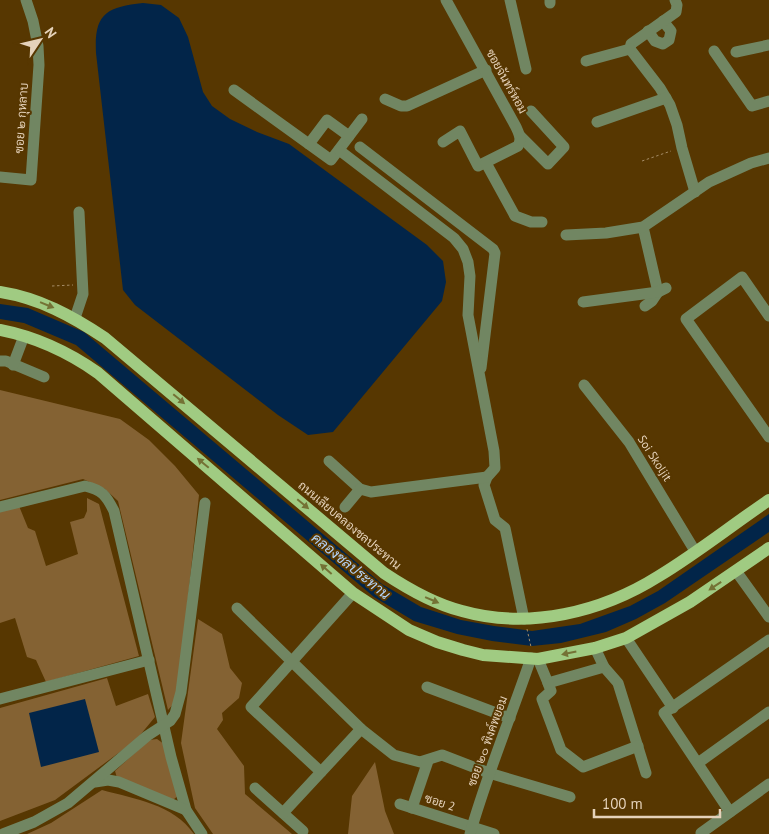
<svg xmlns="http://www.w3.org/2000/svg" width="769" height="834" font-family="'PT Sans',Sarabun,sans-serif">
<rect width="100%" height="100%" fill="#573701"/>
<g fill="#846233">
<path d="M0 390 120 419 149 440 175 466 199 495 177 700 168 710 118 501 105 489 83 479 0 500Z"/>
<path d="M87 498 99 504 139 656 46 682 36 660 27 657 15 618 0 623V511L19 506 28 528 35 531 46 566 78 554 70 522 84 518 87 511Z"/>
<path d="M198 619 222 634 230 668 242 683 239 698 222 713 223 720 217 729 244 766 245 794 292 834H213L195 808 181 743Z"/>
<path d="M107 678 116 706 148 694 155 717 136 740 55 800 0 821V708Z"/>
<path d="M157 739 164 744 179 795 173 800 117 778 115 771 149 740Z"/>
<path d="M375 762 385 811 394 834H348L352 796Z"/>
<path d="M102 790C135 799 173 804 194 834H27L51 823Z"/>
</g>
<g fill="#022549">
<path d="M143 3 161 5 179 18 188 37 203 92 212 106 230 119 257 132 289 144 427 245 443 261 446 282 442 301 333 432 308 435 278 415 135 305 123 290 96 53C94 14 106 7 143 3Z"/>
<path d="M0 304 28 308 84 332 382 584 421 607 461 620 494 626 532 631 580 624 630 606 658 591 769 514V532L665 603 636 619 606 632 561 643 532 646 492 641 457 634 414 621 374 597 76 345 24 323 0 319Z"/>
<path d="M85 699 99 752 41 767 29 713Z"/>
</g>
<g fill="none" stroke-linecap="round" stroke-linejoin="round">
<g stroke="#a58c66" stroke-width="1" stroke-dasharray="2.5 2.5" stroke-linecap="butt">
<path d="M642 161 671 151"/>
<path d="M52 286 73 285"/>
<path d="M527 629 531 647"/>
</g>
<g stroke="#718662" stroke-width="11">
<path d="M510 0 526 69"/>
<path d="M550 0V3"/>
<path d="M648 31 655 41 663 44 669 40 671 31 663 21"/>
<path d="M630 49 660 88 670 105 677 125 682 148 695 192"/>
<path d="M630 49 631 44 676 12 677 5 675 0"/>
<path d="M714 51 752 106 769 101"/>
<path d="M736 52 769 45"/>
<path d="M586 61 630 49"/>
<path d="M234 90 331 160 362 119"/>
<path d="M385 99 401 106H407L486 70"/>
<path d="M597 122 666 98"/>
<path d="M520 136 548 164 564 147 531 111"/>
<path d="M443 142 460 131 478 166 518 146C522 139 519 134 516 127L446 0"/>
<path d="M309 144 327 120 349 136"/>
<path d="M360 147 493 249 495 253 481 368"/>
<path d="M339 150 454 238 463 249 468 262 470 276 468 315 494 451 495 468 487 477 484 485 495 520 505 528 524 619"/>
<path d="M486 163 515 216 531 222H542"/>
<path d="M0 177 31 180 39 65 38 46 33 21 26 0"/>
<path d="M643 227 658 292 652 301 645 306"/>
<path d="M566 235 606 233 643 227 709 182 751 163 769 158"/>
<path d="M583 302 658 292 666 288"/>
<path d="M769 316 742 277 686 319 769 437"/>
<path d="M75 318 83 294 79 212"/>
<path d="M0 361H6L44 377"/>
<path d="M13 365 24 336"/>
<path d="M584 385 629 442 695 551"/>
<path d="M329 461 360 489 371 492 487 477"/>
<path d="M0 507 85 486C102 490 106 495 114 511L171 757 186 810 202 834"/>
<path d="M345 507 360 489"/>
<path d="M736 571 769 617"/>
<path d="M237 608 361 729 394 755 420 762 442 755 489 773 570 797"/>
<path d="M626 638 673 708"/>
<path d="M595 648 604 667 618 683 646 773"/>
<path d="M538 659 548 683 604 667"/>
<path d="M548 683 551 691 542 699 561 750 583 767 638 746"/>
<path d="M427 687 510 718"/>
<path d="M0 699 149 660"/>
<path d="M698 763 769 712"/>
<path d="M321 772 251 707 353 593"/>
<path d="M95 782 108 780 119 782 186 810"/>
<path d="M255 788 303 831"/>
<path d="M400 804 494 834"/>
<path d="M412 808 428 761"/>
<path d="M730 812 664 713 769 640"/>
<path d="M283 813 361 729"/>
<path d="M701 833 769 784"/>
<path d="M3 834 34 822 68 803 147 736 170 721 175 714 181 692 205 503"/>
<path d="M470 834C487 774 511 717 531 658"/>
</g>
<g stroke="#a0cb82" stroke-width="12">
<path d="M0 292C39 298 72 316 105 338L384 573C408 589 434 604 462 611 529 630 602 612 659 576 697 553 732 525 769 500"/>
<path d="M0 330C36 337 68 352 98 373L353 593 409 630 437 642 463 650 483 655 538 659 595 648 626 638 690 602 769 548"/>
</g>
</g>
<defs><path id="oneway-solid" d="M-6-.8H1V-3.2L6.5 0L1 3.2V.8H-6Z" transform="scale(1.25)"/></defs>
<g fill="#747235">
<use href="#oneway-solid" transform="translate(47 305) rotate(22)"/>
<use href="#oneway-solid" transform="translate(179 399) rotate(40)"/>
<use href="#oneway-solid" transform="translate(203 463) rotate(-140)"/>
<use href="#oneway-solid" transform="translate(303 504) rotate(40)"/>
<use href="#oneway-solid" transform="translate(326 569) rotate(-139)"/>
<use href="#oneway-solid" transform="translate(715 586) rotate(146)"/>
<use href="#oneway-solid" transform="translate(432 600) rotate(23)"/>
<use href="#oneway-solid" transform="translate(569 653) rotate(168)"/>
</g>
<g text-anchor="middle" dominant-baseline="central" stroke-width="4" stroke-linejoin="round" paint-order="stroke">
<g font-size="12" fill="#e5d2ba" stroke="#573701">
<text transform="translate(507 81) rotate(61)">ซอยจันทร์หอม</text>
<text transform="translate(21 118) rotate(-86)">ซอย ๒ กุหลาบ</text>
<text transform="translate(655 458) rotate(57)">Soi Skoljit</text>
<text transform="translate(350 525) rotate(40)">ถนนเลียบคลองชลประทาน</text>
<text transform="translate(487 741) rotate(-70)">ซอย ๒๐ พิงค์พยอม</text>
<text transform="translate(440 802) rotate(18)">ซอย 2</text>
</g>
<g font-size="14" font-style="italic" fill="#b4d4fa" stroke="#573701">
<text transform="translate(351 566) rotate(39)">คลองชลประทาน</text>
</g>
</g>
<g transform="translate(40 40) rotate(55)" stroke="#573701" stroke-width="4" paint-order="stroke">
<path d="M0-4L9 19L0 12L-9 19Z" fill="#e5d2ba"/>
<text y="-8" font-size="14" font-weight="bold" text-anchor="middle" fill="#e5d2ba">N</text>
</g>
<path d="M594 809v8h126v-8" fill="none" stroke="#e5d2ba" stroke-width="2.5"/>
<text x="602" y="809" font-size="15" fill="#e5d2ba" stroke="#573701" stroke-width="4" paint-order="stroke">100 m</text>
</svg>
